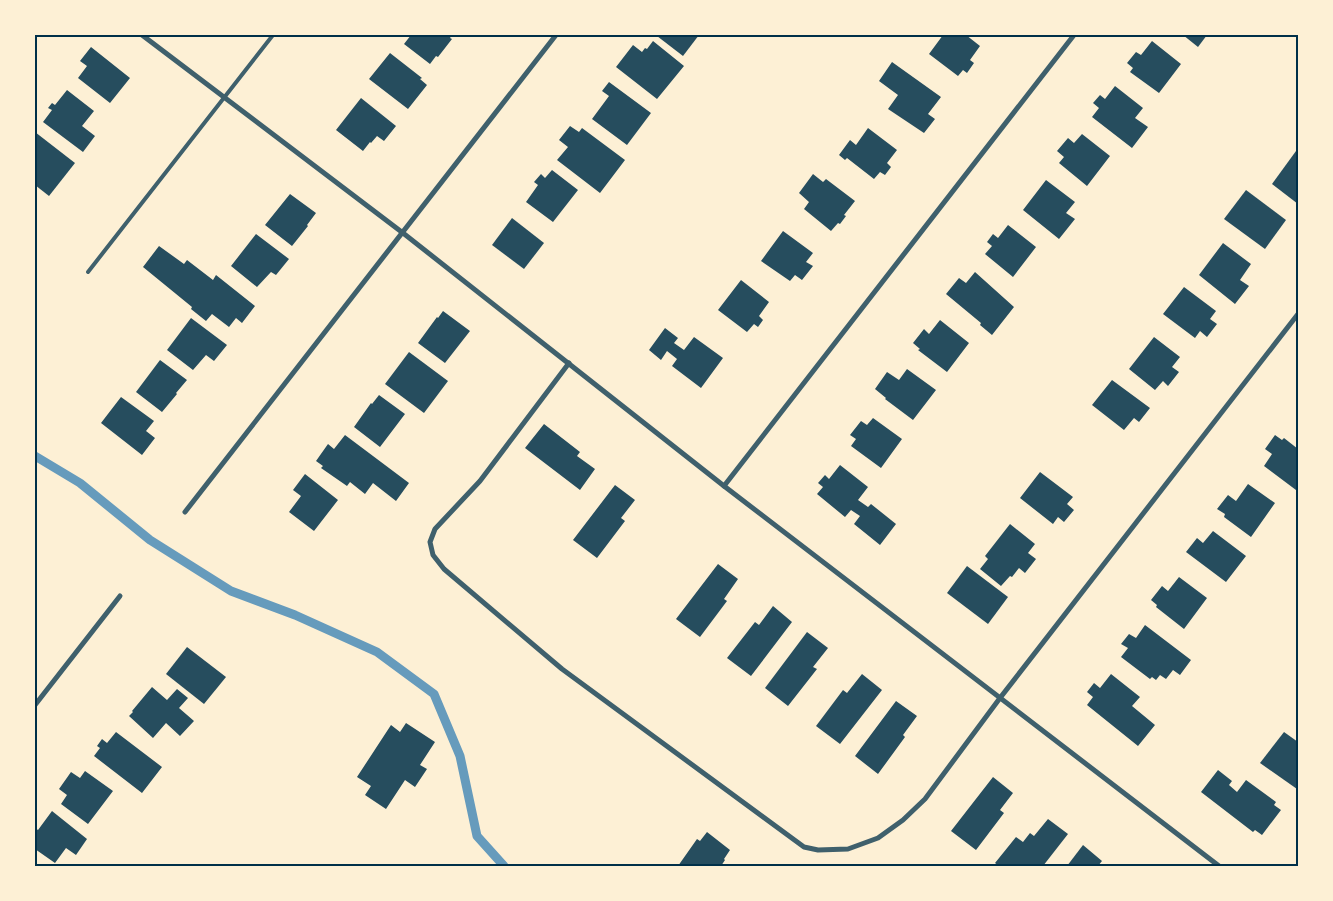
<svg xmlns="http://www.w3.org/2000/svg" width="1333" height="901" font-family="Roboto,sans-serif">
<rect width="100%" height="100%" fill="#fdf0d5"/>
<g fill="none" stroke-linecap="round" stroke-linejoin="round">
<path stroke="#669bbc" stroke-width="9" d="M35 456 80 483 150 540 231 591 295 615 377 652 434 694 460 756 477 836 504 866"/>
</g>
<g fill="#264d5e">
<path d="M411 35H452L450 38 452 39 438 57 436 56 430 64 404 44Z"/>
<path d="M657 35H699L683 56 657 36Z"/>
<path d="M943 35H966L980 46 970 60 974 63 967 73 963 70 958 76 929 54Z"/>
<path d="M1183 35H1207L1198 47Z"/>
<path d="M653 41 684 66 657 99 616 67 633 45 642 52 645 48 647 49Z"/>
<path d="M1152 41 1181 64 1159 93 1130 72 1133 68 1127 63 1136 52 1141 55Z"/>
<path d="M91 47 130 78 110 103 78 78 87 66 80 61Z"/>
<path d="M390 53 422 78 420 79 427 85 408 109 369 79Z"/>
<path d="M892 62 941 97 928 114 935 119 924 133 888 109 898 95 879 81Z"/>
<path d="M609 82 651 113 627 145 592 119 609 96 602 91Z"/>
<path d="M1115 86 1143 108 1135 118 1148 127 1132 148 1092 117 1099 108 1093 103 1100 95 1105 99Z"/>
<path d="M67 90 94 111 82 126 95 136 83 152 43 122 52 110 48 108 52 103 55 105Z"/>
<path d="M361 98 396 126 384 141 377 136 371 143 370 142 363 151 336 130Z"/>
<path d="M570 126 579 132 582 128 625 160 600 193 557 160 568 147 559 140Z"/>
<path d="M868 128 897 150 887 163 891 167 885 175 880 172 874 179 847 158 845 160 839 155 850 140 856 145Z"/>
<path d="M35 132 75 163 49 196 35 185Z"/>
<path d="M1082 134 1110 156 1087 186 1059 163 1064 157 1057 151 1068 138 1074 143Z"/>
<path d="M1296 151 1298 153V204L1272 184Z"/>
<path d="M552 170 578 190 553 222 526 202 538 185 534 182 541 174 545 178Z"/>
<path d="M813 174 823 182 826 179 855 201 844 215 846 216 840 224 838 223 831 231 804 209 809 202 799 193Z"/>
<path d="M1046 180 1075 202 1066 213 1075 219 1059 239 1023 210Z"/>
<path d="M1246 190 1286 220 1265 249 1224 219Z"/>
<path d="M290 194 316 213 307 225 308 226 292 246 265 225Z"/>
<path d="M512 218 544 243 524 269 492 245Z"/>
<path d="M1008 225 1036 247 1013 277 985 254 992 246 987 242 993 234 998 238Z"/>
<path d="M783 231 813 253 806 262 813 266 802 280 795 275 790 281 761 261Z"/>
<path d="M256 234 289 259 276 275 271 272 257 287 231 266Z"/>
<path d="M1223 243 1251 264 1240 280 1249 286 1235 304 1199 275Z"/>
<path d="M159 246 184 264 187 260 213 280 216 275 255 306 242 323 236 318 229 327 212 314 206 321 191 309 192 307 143 267Z"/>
<path d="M975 272 1014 307 992 335 980 325 981 323 946 294 959 278 966 283Z"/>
<path d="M741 280 769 302 759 316 763 320 758 327 754 324 747 332 718 310Z"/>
<path d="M1184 287 1216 311 1210 319 1217 324 1207 337 1200 331 1195 338 1163 314Z"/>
<path d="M443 311 470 331 445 363 418 343 437 317 438 318Z"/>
<path d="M191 318 227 345 214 361 206 355 193 370 167 350Z"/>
<path d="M940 320 969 343 947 372 918 350 920 349 913 343 924 329 929 334Z"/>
<path d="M665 328 678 338 674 343 684 350 694 337 723 358 701 388 672 366 677 359 667 351 661 360 649 350Z"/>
<path d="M1154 337 1180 357 1172 367 1179 372 1168 386 1163 381 1155 390 1129 369Z"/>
<path d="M409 352 448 381 424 413 385 384Z"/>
<path d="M160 360 187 380 176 393 177 394 162 412 136 392Z"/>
<path d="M907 369 936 390 913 420 885 399 886 398 875 389 887 372 899 380Z"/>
<path d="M1112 380 1150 408 1139 422 1134 418 1124 430 1092 405Z"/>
<path d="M379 395 405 414 380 447 354 427 371 403 372 404Z"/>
<path d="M121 397 154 421 146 431 155 438 142 455 101 423Z"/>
<path d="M873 418 902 439 881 468 851 446 856 439 850 435 861 421 867 425Z"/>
<path d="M544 424 580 452 577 456 595 469 580 490 525 448Z"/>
<path d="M345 435 409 483 396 501 373 483 365 494 350 482 347 486 321 468 323 466 316 461 328 444 334 449Z"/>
<path d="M1275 435 1282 440 1284 438 1298 449V487L1296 490 1264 466 1272 454 1265 449Z"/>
<path d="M840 465 868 487 858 500 868 507 871 504 896 524 880 545 854 524 860 516 851 510 845 517 817 494 823 487 818 483 825 475 829 479Z"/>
<path d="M1040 472 1073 497 1067 504 1074 510 1064 522 1058 517 1053 524 1020 498Z"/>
<path d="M305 474 338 500 314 531 289 512 301 496 293 490Z"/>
<path d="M1248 484 1275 503 1251 537 1224 517 1225 514 1217 509 1228 495 1236 501Z"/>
<path d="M615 485 635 500 621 518 625 521 597 558 573 540Z"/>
<path d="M1010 524 1035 544 1028 553 1036 559 1025 573 1019 568 1012 577 1010 576 1001 586 980 569 988 559 985 556Z"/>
<path d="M1213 531 1246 556 1226 582 1186 552 1197 538 1203 543Z"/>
<path d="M718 564 738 579 724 599 727 601 700 637 676 619Z"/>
<path d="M967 566 1008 597 988 624 947 593Z"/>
<path d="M1179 577 1207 598 1184 629 1156 607 1157 605 1151 600 1162 586 1168 591Z"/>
<path d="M773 606 792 622 751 676 727 658 755 622 759 625Z"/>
<path d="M1145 625 1191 660 1180 675 1173 670 1166 679 1160 675 1156 680 1152 677 1150 679 1121 657 1128 648 1121 644 1129 634 1136 638Z"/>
<path d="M807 632 828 648 813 667 817 669 788 706 765 688Z"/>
<path d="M187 647 226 677 204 704 166 674Z"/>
<path d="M862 674 882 690 840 744 816 726 843 690 847 693Z"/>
<path d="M1111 674 1140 697 1132 706 1155 725 1138 746 1087 705 1093 697 1087 692 1094 683 1100 688Z"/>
<path d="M152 687 167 700 177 689 188 698 179 708 194 721 180 736 166 723 153 738 129 716 133 712 132 711Z"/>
<path d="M896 701 917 716 903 735 905 737 878 774 855 756Z"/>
<path d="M406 723 435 742 420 765 427 769 415 787 405 780 386 809 365 795 371 786 357 777 391 725 400 732Z"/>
<path d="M116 732 162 767 142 793 94 756 100 748 97 746 102 739 107 743Z"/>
<path d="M1284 732 1298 742 1297 789 1260 763Z"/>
<path d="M1218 770 1232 781 1229 785 1237 792 1246 780 1276 802 1274 805 1281 810 1262 835 1255 830 1253 832 1201 792Z"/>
<path d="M85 771 113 791 88 824 61 804 67 795 59 789 71 772 80 778Z"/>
<path d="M993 777 1013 793 1000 810 1004 813 976 850 951 831Z"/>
<path d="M52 811 87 839 76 855 66 848 55 863 35 849V828L38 830Z"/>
<path d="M1048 819 1068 834 1043 866H999L995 863 1016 837 1023 842 1030 833 1034 836Z"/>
<path d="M707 832 730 850 724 859 725 860 721 866H678L697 839 700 841Z"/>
<path d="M1083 845 1102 861 1098 866H1067Z"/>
</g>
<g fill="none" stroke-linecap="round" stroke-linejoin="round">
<path stroke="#3f606c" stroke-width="4" d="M88 272 273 35"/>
<g stroke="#3f606c" stroke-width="5">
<path d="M142 35 403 233 724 486 1219 866"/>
<path d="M569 363 480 481 435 529 430 542 433 555 444 569 562 669 804 847 818 850 848 849 878 838 903 820 925 799 1000 698 1298 314"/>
<path d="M724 486 1074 35"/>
<path d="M185 512 556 35"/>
<path d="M35 705 120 596"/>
</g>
</g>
<rect width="1333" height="901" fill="none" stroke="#fdf0d5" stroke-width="72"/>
<rect x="36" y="36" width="1261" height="829" fill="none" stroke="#003049" stroke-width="2"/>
</svg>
